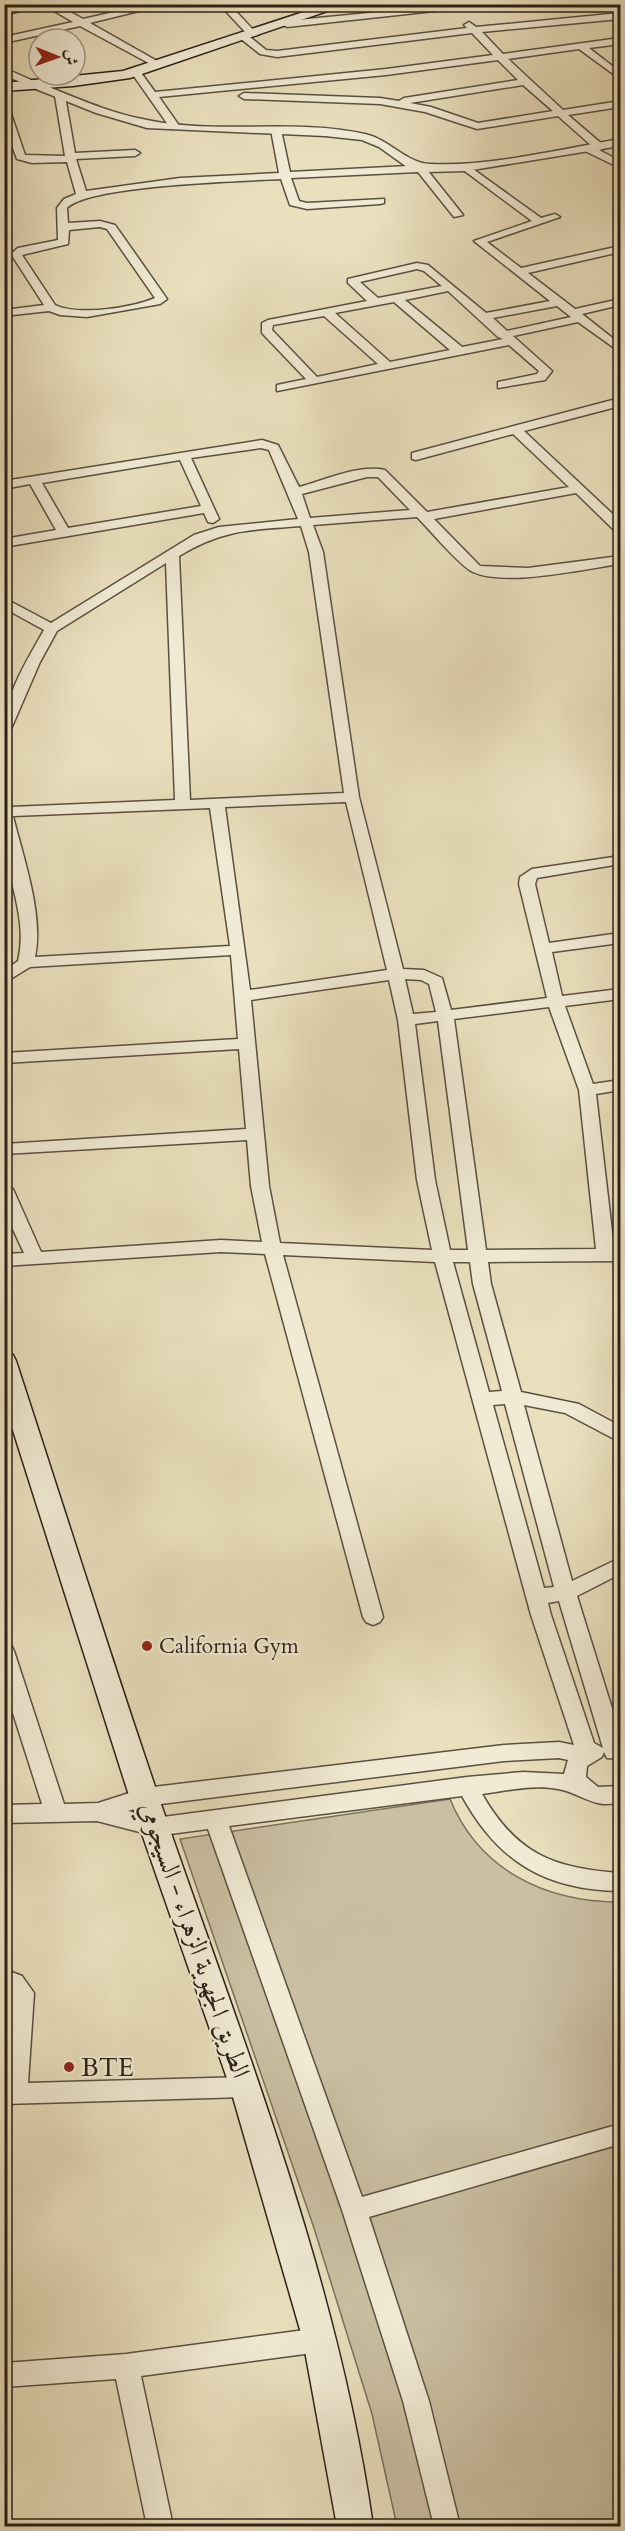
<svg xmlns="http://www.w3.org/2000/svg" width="625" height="2531" font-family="Cardo,Amiri,serif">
<rect width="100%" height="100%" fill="#eae0be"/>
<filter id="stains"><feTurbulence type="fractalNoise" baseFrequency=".00333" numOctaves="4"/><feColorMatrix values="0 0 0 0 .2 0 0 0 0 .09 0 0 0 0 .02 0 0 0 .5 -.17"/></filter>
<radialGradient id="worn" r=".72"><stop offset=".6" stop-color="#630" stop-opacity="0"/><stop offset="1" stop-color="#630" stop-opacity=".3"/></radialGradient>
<path fill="#cabfa2" stroke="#7a705c" stroke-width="1.5" d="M450 1799C479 1870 545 1902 620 1902V2526H397L372 2414 313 2225 180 1839Z"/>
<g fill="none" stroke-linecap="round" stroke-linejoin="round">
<g stroke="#5b5041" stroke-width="3">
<g id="minor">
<path d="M25 4H56L83 19 149 4H167L90 23 164 65 156 67 80 26 4 43V37L73 22 44 5 4 15V9Z"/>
<path d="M219 4H229L258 35 250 37 266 50 277 51 467 28 464 25 469 22 476 27 620 13V19L482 32 503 54 620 38V44L589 48 620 72V79L579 49 508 59 563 110 620 101V107L568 115 603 145V149L599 150 620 161V168L583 150V146L593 147 558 116 477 129 425 112 380 104 244 99 239 96 244 93 380 98 399 101 404 98 518 80 498 60 386 75 159 97 180 127 171 129 131 72 133 70H139L155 92 386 69 493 55 472 33 277 57 260 54 241 39V35L249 36ZM523 85 553 111 478 123 431 107 410 103Z"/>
<path d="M461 4H499L287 27 282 24 287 21Z"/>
<path d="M4 68 38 83 40 85 32 87 4 75Z"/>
<path d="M60 93 65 96 75 153 135 150 140 153 135 156 76 159 86 191 180 178 279 173 271 130 276 127 281 130 290 172 428 165 433 168 428 171 463 215 454 217 418 172 291 178 299 201 307 203 384 199V203L380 204 307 209 290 205 281 179C244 181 88 185 67 208L68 223 100 221 115 225 167 299 160 304 87 317 60 315 49 311 4 316V310L44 305 11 254 18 248 58 240 57 208 64 199 76 194 67 162 32 163 17 159 4 124V105L9 108 25 155 65 156 55 96ZM100 227 107 229 155 298C132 308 78 316 55 305L22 255 68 244 69 230Z"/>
<path d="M466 164 541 218 555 214 560 217 487 242 521 268 620 246V252L528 273 575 309 620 299V305L582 314 620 344V352L578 322 513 336 552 371 545 380 498 388V382L537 374 539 371 509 345 277 391V385L306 379 262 333V323L268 320 367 301 348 283V279L417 263 428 265 486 313 550 301 474 241 532 221 462 169V165ZM417 269 424 271 442 286 378 298 360 282ZM448 291 498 337 503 339 462 347 405 300ZM394 302 450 350 390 362 335 313ZM557 306 571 317 507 331 493 318ZM324 316 378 364 317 377 272 330 273 325Z"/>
<path d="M620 398V406L524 431 620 521V532L615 531 576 493 434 519 480 566 528 568 620 556V564C585 569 505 587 473 572 460 566 429 529 417 517L313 525 323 552 359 797 403 969 424 970 442 978 451 1010 547 998 519 884 520 877 532 869 620 856V864L537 878 535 884 549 943 620 933V943L552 952 562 996 620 989V999L565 1006 593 1084 620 1080V1090L596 1094 614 1249H620V1261L488 1262 491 1284 521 1392 579 1404 620 1426V1442L565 1413 524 1405 572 1581 620 1558V1574L577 1596 620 1734V1759L607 1758 604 1752 602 1757 587 1766 586 1777 598 1787 620 1786V1802C595 1810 581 1793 558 1789 534 1784 506 1791 482 1794 517 1855 554 1868 620 1873V1891C546 1890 498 1862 462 1796L229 1826 362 2197 620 2124V2144L369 2217 429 2401 460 2526H434L403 2401 342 2210 208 1829 155 1836 97 1821 4 1823V1805L42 1804 4 1685V1643L11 1645 14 1651 64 1804 98 1803 145 1788 504 1745 559 1742 574 1745 531 1615 435 1262 283 1255 383 1617 380 1622 373 1625 366 1622 363 1617 265 1254 221 1252 4 1266V1254L24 1253 4 1210V1184L13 1189 41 1252 221 1240 262 1242 251 1186 247 1140 4 1154V1144L246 1129 239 1049 4 1063V1053L238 1039 231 955 30 967 4 983V971L18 961C28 919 8 882 4 841 3 829 4 816 4 804L11 807 175 800 166 563 57 631 40 662 11 729 4 733C4 696 26 662 44 630L4 608V598L51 623 194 535 219 527 298 519 269 450 261 448 191 458 219 519 213 523 208 522 204 513 4 547V539L56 530 30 484 4 489V481L262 440 278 445 299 487C325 480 359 464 385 470L427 512 569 487 513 434 416 460 412 459V453ZM180 460 201 506 68 528 42 483ZM367 477H378L410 510 310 518 302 494ZM301 526 309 552 344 793 190 800 179 556C223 529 251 530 301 526ZM346 802 387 970 250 990 225 807ZM210 808 230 946 35 957C44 915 23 857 13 816ZM405 979 421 980 429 984 436 1012 413 1014ZM389 980 398 1020 417 1180 432 1250 280 1243 269 1186 251 1000ZM549 1007 579 1090 596 1249 486 1250 454 1019ZM438 1021 468 1250H450L435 1180 415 1024ZM453 1262H470L473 1284 502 1391 489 1392ZM505 1404 554 1587 544 1588 493 1405ZM559 1601 603 1748 594 1743 551 1615 548 1603ZM559 1758 568 1760 564 1774 523 1772 467 1777 155 1818 128 1811 145 1806 504 1761Z"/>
<path d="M4 1969 22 1976 34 1993 28 2083 246 2077 254 2080 258 2087 254 2094 246 2097 4 2104 7 2033 11 2006V1996L4 1989Z"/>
<path d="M320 2328 329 2332 333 2340 329 2348 320 2352 141 2376 173 2526H147L116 2379 4 2387V2363L126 2354Z"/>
</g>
</g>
<g stroke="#5b5041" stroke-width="3">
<path id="tertiary" d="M31 83H39C74 97 109 113 147 120 218 135 294 118 365 134 389 139 406 163 430 164 489 167 561 149 620 139V146L466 171 428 172 407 167 379 147 362 140 325 136 147 128 96 113 31 87Z"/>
</g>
<g stroke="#2b2017" stroke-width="3">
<g id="secondary">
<path d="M328 4H348L130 78 73 86 4 91V83L123 71Z"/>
<path d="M4 1353 13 1355 16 1361C65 1511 112 1661 163 1810 244 2045 338 2279 373 2526H337L303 2340 230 2087 133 1808 4 1402Z"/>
</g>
</g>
<use href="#minor" fill="#f1ebd5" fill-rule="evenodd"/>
<use href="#tertiary" fill="#f1ebd5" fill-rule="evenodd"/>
<use href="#secondary" fill="#f1ebd5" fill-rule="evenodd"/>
</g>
<g fill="#8f2418" stroke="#f1ebd5" stroke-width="2">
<circle cx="147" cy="1646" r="6"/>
<circle cx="69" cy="2067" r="6"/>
</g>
<g text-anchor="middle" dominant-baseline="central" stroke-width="4.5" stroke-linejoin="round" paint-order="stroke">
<g font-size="21" fill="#2b2017" stroke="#f1ebd5" text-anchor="start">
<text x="159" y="1646">California Gym</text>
</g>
<g font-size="26" fill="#2b2017" stroke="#f1ebd5">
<text transform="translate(195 1940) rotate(71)">الطريق الجهوية الزهراء - السيجومي</text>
</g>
<g font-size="26" fill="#2b2017" stroke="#f1ebd5" text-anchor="start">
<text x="81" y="2067">BTE</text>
</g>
</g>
<rect width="625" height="2531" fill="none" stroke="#eae0be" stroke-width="24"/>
<rect x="6" y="6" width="613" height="2519" fill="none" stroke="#2b2017" stroke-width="3"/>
<rect x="12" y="12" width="601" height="2507" fill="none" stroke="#2b2017" stroke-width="1.5"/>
<g transform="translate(57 57) rotate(91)"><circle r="28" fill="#f1ebd5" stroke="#a29a89" stroke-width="1.5"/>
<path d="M0-4.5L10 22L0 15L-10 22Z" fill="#8f2418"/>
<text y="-9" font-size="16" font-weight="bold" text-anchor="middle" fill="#2b2017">ش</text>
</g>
<rect width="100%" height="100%" filter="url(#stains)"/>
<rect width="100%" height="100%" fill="url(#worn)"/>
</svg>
